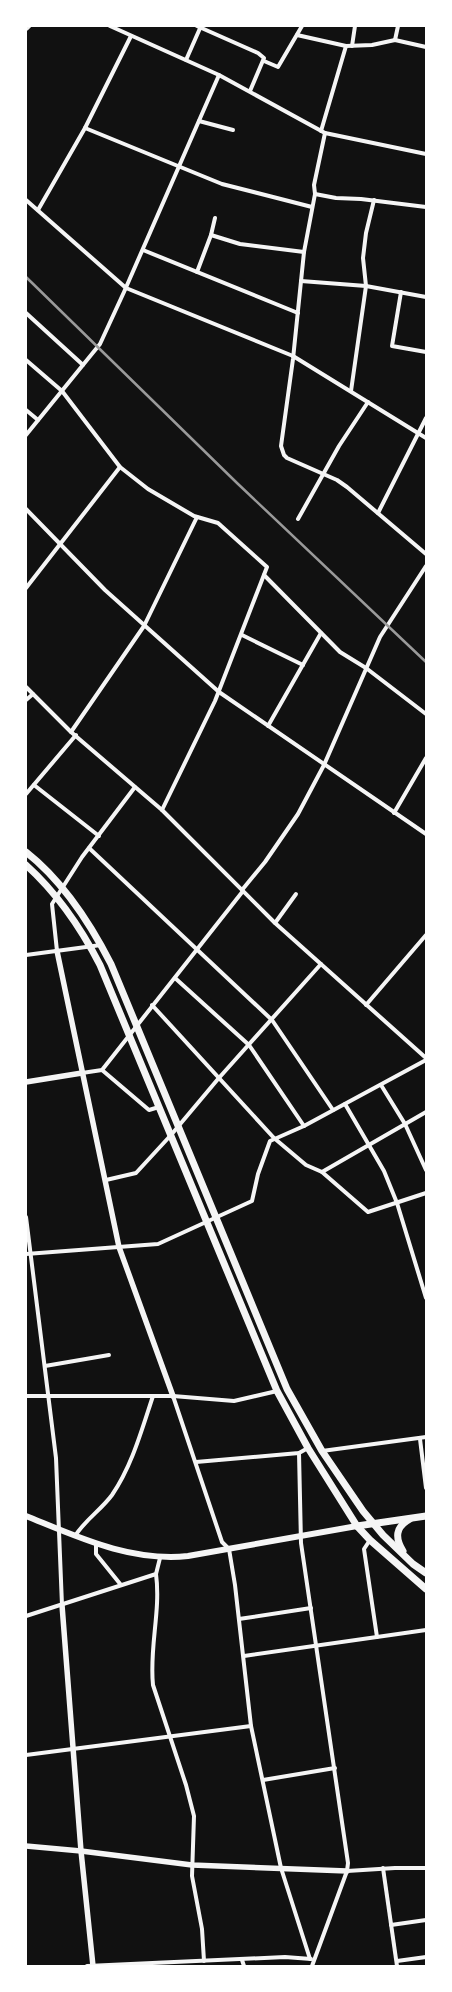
<svg xmlns="http://www.w3.org/2000/svg" width="452" height="1992" font-family="Roboto,sans-serif">
<rect width="100%" height="100%" fill="#111"/>
<g fill="none" stroke-linecap="round" stroke-linejoin="round">
<g stroke="#f5f5f5" stroke-width="4">
<path d="M110 26 219 75 325 133 426 154"/>
<path d="M197 26 258 53 264 58 250 91"/>
<path d="M297 35 346 46 372 45 395 40 426 47"/>
<path d="M395 40 398 26"/>
<path d="M352 46 355 26"/>
<path d="M186 60 201 26"/>
<path d="M264 61 278 67 302 26"/>
<path d="M199 121 233 130"/>
<path d="M85 128 222 184 312 207"/>
<path d="M321 131 346 46"/>
<path d="M325 133 314 185 315 194 304 252 293 359 281 446 284 455 287 458 337 480 347 487 426 554"/>
<path d="M315 194 336 198 361 199 426 207"/>
<path d="M26 200 126 288 293 356 426 438"/>
<path d="M38 210 85 128 131 36"/>
<path d="M211 235 240 244 304 252"/>
<path d="M143 250 298 313"/>
<path d="M197 272 211 235 215 218"/>
<path d="M301 281 366 286 426 297"/>
<path d="M401 292 392 346 426 352"/>
<path d="M26 313 83 365"/>
<path d="M26 360 62 391 120 467 148 489 194 516 218 523 267 567 215 701 162 810"/>
<path d="M351 391 366 286 363 258 366 233 374 200"/>
<path d="M26 410 38 420"/>
<path d="M26 435 100 344 124 292 219 75"/>
<path d="M26 509 105 590 219 692 426 834"/>
<path d="M378 513 426 418"/>
<path d="M298 519 339 446 368 402"/>
<path d="M264 575 340 652 366 668 426 714"/>
<path d="M26 588 120 467"/>
<path d="M242 635 303 665"/>
<path d="M26 687 71 732 162 810 275 923 426 1058"/>
<path d="M26 700 33 694"/>
<path d="M268 726 321 633"/>
<path d="M71 732 144 626 197 517"/>
<path d="M34 785 99 836"/>
<path d="M26 794 76 735"/>
<path d="M394 813 426 758"/>
<path d="M89 848 272 1020 333 1110"/>
<path d="M242 890 265 862 298 814 324 765 380 637 426 566"/>
<path d="M275 923 296 894"/>
<path d="M57 951 52 904 82 857 135 787"/>
<path d="M26 955 101 945"/>
<path d="M175 978 249 1045 304 1126"/>
<path d="M152 1005 274 1138 306 1165 322 1172 368 1212 426 1193"/>
<path d="M366 1005 426 935"/>
<path d="M102 1070 149 1110 159 1107"/>
<path d="M82 1073 102 1070 243 891"/>
<path d="M381 1085 405 1124 426 1170"/>
<path d="M345 1104 384 1171 397 1203 426 1298"/>
<path d="M322 1172 426 1112"/>
<path d="M106 1180 136 1173 171 1135 218 1079 321 964"/>
<path d="M26 1217 56 1458 62 1605"/>
<path d="M26 1254 158 1244 252 1201 258 1174 270 1141 304 1126 426 1060"/>
<path d="M45 1366 109 1355"/>
<path d="M26 1396H173L234 1401 277 1391"/>
<path d="M173 1396 222 1542 229 1549 235 1585 251 1726 281 1868 310 1959"/>
<path d="M420 1439 426 1488"/>
<path d="M322 1451 426 1437"/>
<path d="M299 1453 301 1543 348 1863 347 1871 312 1966"/>
<path d="M196 1462 299 1453 308 1448"/>
<path d="M75 1536C85 1520 101 1510 112 1495 132 1466 142 1429 153 1396"/>
<path d="M370 1540 364 1549 377 1637"/>
<path d="M96 1544V1554L121 1585"/>
<path d="M156 1574C161 1611 149 1648 153 1685L186 1785 194 1816 192 1876 202 1929 204 1961"/>
<path d="M26 1616 156 1574 160 1558"/>
<path d="M239 1619 311 1608"/>
<path d="M244 1656 426 1630"/>
<path d="M26 1755 251 1726"/>
<path d="M263 1780 335 1768"/>
<path d="M383 1868 397 1966"/>
<path d="M347 1871 395 1868H426"/>
<path d="M391 1925 426 1920"/>
<path d="M242 1960 244 1966"/>
<path d="M397 1961 426 1957"/>
<path d="M87 1966 285 1957 311 1959"/>
</g>
<g stroke="#f5f5f5" stroke-width="5.5">
<path d="M57 951 119 1247 173 1396"/>
<path d="M26 1082 82 1073"/>
<path d="M62 1605 81 1851 93 1966"/>
<path d="M26 1846 81 1851 192 1865 347 1871"/>
</g>
<g stroke="#f5f5f5" stroke-width="6">
<path d="M26 28 28 26"/>
<path d="M26 1516C78 1537 130 1562 188 1556L357 1526"/>
</g>
<g stroke="#f5f5f5" stroke-width="7">
<path d="M26 852C63 881 90 923 111 964L287 1389 322 1451 363 1511 383 1535 413 1564 426 1573"/>
<path d="M26 865C57 893 81 928 100 965L277 1391 308 1448 357 1526 370 1540 426 1589"/>
<path d="M357 1526 426 1516"/>
<path d="M403 1551C395 1538 395 1527 410 1519"/>
</g>
<path stroke="#9a9a9a" stroke-width="2.5" d="M26 277 237 483 426 662"/>
</g>
<rect width="452" height="1992" fill="none" stroke="#ffffff" stroke-width="54"/>
</svg>
